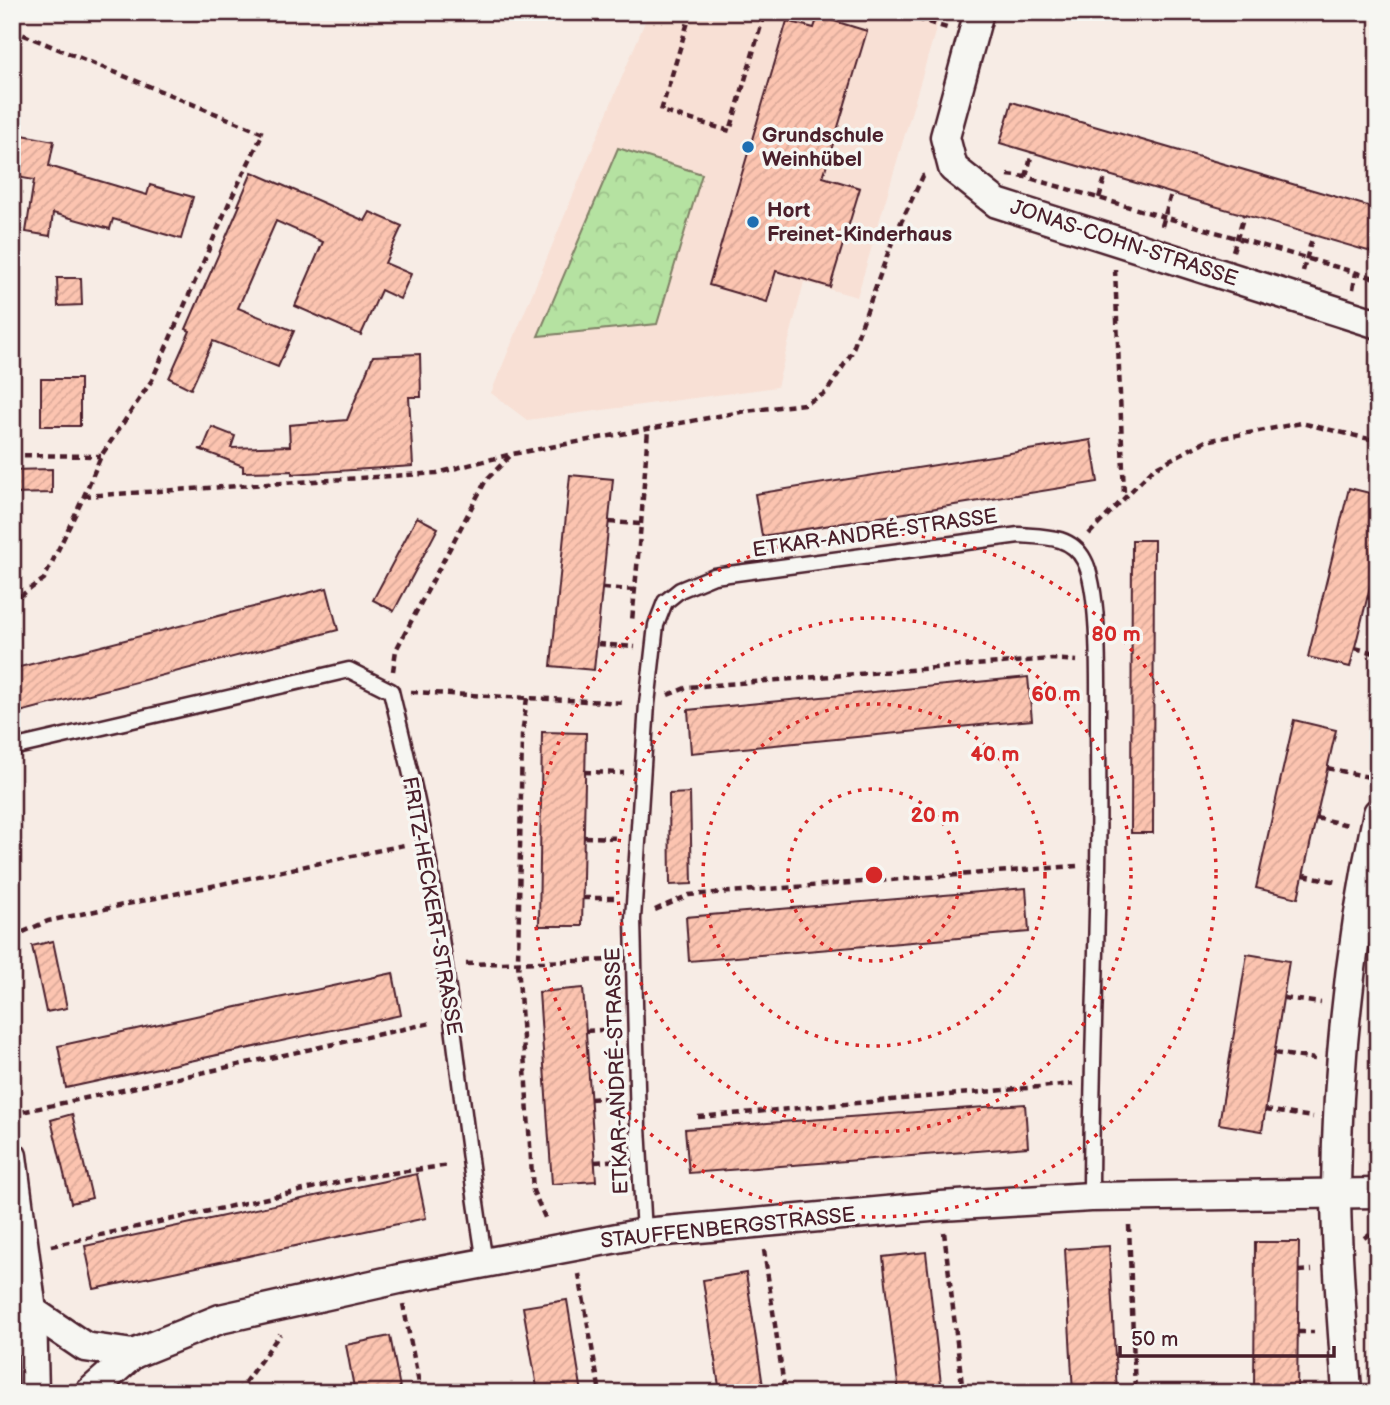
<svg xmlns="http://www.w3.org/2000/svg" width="1390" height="1405" font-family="'Balsamiq Sans',sans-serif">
<defs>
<pattern id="park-crowns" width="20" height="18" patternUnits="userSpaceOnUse" patternTransform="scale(1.75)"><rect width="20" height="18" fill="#b5e2a1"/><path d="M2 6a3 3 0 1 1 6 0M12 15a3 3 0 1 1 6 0" fill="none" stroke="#9dc18b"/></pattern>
<pattern id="building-hatch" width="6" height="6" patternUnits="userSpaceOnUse" patternTransform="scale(1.75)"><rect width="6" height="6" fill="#fcc4b0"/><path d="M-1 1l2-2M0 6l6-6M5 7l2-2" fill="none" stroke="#daa898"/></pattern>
</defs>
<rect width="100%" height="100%" fill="#f7ece5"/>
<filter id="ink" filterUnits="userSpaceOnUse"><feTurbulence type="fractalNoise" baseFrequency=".0143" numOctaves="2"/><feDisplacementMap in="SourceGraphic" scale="14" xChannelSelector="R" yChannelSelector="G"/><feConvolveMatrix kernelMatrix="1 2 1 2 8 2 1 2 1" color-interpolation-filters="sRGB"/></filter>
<g filter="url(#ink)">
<path fill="#f8e0d5" d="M649 12H941L857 297 804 282 777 387 527 420 491 393Z"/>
<path fill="url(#park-crowns)" stroke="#808066" stroke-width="2" d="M618 148 702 174 657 324 538 336Z"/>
<g fill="url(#building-hatch)" stroke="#4a1f2b" stroke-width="2">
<path d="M818 16 867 31 823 177 860 188 830 287 776 271 767 302 709 285 787 21 814 28Z"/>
<path d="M1012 102 1378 209V254L1000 143Z"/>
<path d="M12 133 54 141 49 166 147 195 150 185 193 197 181 239 113 219 110 229 53 213 50 236 26 232 34 180 12 176Z"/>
<path d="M252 172 365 221 370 212 402 226 385 263 411 274 400 299 381 290 361 335 295 306 323 242 276 221 238 308 294 331 278 367 213 341 191 389 169 378 190 331 186 329 240 205H238Z"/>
<path d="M57 278H81L82 305 58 306Z"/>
<path d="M420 354 421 397H409L413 466 292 474V471L243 472V466L199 449H203L212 427 235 436 231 448 290 446 289 425 347 420 373 356Z"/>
<rect x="41" y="379" width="39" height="47"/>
<path d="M1091 440 1098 482 762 536 755 494Z"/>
<path d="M52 469V493L12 494V470Z"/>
<path d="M570 475 613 479 594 670 551 666Z"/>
<path d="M1349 488 1378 495V555L1350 667 1308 657Z"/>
<path d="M417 517 438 528 394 611 373 600Z"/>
<path d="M1132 540H1154L1153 833H1131Z"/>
<path d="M327 588 338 630 12 714V669Z"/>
<path d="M1028 677 1032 720 691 753 688 710Z"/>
<path d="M1294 720 1336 730 1298 898 1256 888Z"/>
<path d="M542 732 586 733 582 926H539Z"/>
<path d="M690 793 692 884 670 885 669 794Z"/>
<path d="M1026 888 1029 932 689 961 686 917Z"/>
<path d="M53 941 67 1008 46 1012 32 946Z"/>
<path d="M1247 954 1289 961 1262 1131 1219 1124Z"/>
<path d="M393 973 401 1015 66 1088 58 1046Z"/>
<path d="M583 988 596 1181 552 1184 539 992Z"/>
<path d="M1025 1104 1028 1147 689 1173 685 1129Z"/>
<path d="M72 1114 92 1198 71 1203 51 1120Z"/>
<path d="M417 1174 426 1218 94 1289 85 1246Z"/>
<path d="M1255 1242H1299L1297 1393H1254Z"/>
<path d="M1109 1246 1117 1393H1073L1065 1249Z"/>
<path d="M926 1252 942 1393H899L883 1257Z"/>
<path d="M746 1273 764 1393H720L703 1280Z"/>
<path d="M567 1300 582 1393H538L523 1307Z"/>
<path d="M390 1336 401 1393H355L346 1345Z"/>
</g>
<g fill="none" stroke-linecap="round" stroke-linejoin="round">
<g stroke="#4a1f2b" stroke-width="19">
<g id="lane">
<path d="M12 748 349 670 391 691C403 741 416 791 425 841 451 981 462 1122 485 1262"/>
<path d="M644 1233 638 1127 633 919 647 704 656 625 665 602 680 590 714 576 1019 535C1044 537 1071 535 1084 560 1100 588 1098 683 1098 718 1098 768 1099 818 1098 867 1096 977 1091 1087 1091 1197"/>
</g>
</g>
<g stroke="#4a1f2b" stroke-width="33">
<g id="street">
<path d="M979 12 945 137 953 168 997 203 1378 324"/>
<path d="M12 1156 32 1311 34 1393"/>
<path d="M32 1311 85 1347 133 1354"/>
<path d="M89 1393 133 1354 220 1319 399 1279 644 1233 941 1206 1091 1197 1378 1193"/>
<path d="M1347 1393C1343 1326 1336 1257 1336 1190 1337 1064 1351 936 1378 813"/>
</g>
</g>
<g stroke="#4a1f2b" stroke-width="4.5" stroke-dasharray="7 5" stroke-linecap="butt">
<path d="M691 12 661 111 730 131 765 12"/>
<path d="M894 12 947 28"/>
<path d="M12 30 263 133 229 203 152 380 101 456 84 496 44 579 12 602"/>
<path d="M1008 175 1026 177 1378 279"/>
<path d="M1026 177 1032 153"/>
<path d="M1099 198 1106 174"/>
<path d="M1162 226 1171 194"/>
<path d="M1233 251 1244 215"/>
<path d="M1115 269 1124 495"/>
<path d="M1303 271 1313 235"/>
<path d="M1353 289 1356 273"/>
<path d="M12 455 101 456"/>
<path d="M84 496 437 473 512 454"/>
<path d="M609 522 641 524 632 621"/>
<path d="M641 524 648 429"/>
<path d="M1089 534 1154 468 1206 441 1301 423 1378 441"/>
<path d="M603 588 636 590"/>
<path d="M1367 597 1378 599"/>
<path d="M598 644 635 647"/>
<path d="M1355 648 1378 654"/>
<path d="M393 671 396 650 486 480 512 454 746 411 804 404 826 393 851 354 894 237 923 176 927 175"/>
<path d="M411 692 626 703"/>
<path d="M668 695 688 687 1052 659 1077 661"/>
<path d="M527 698 522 735 518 962 533 1191 547 1222"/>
<path d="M1327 768 1378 779"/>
<path d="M584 772 624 773"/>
<path d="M1316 818 1349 825"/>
<path d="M584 837 620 838"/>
<path d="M1304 875 1337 882"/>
<path d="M583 898H616"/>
<path d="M655 910 689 895 1077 866"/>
<path d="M12 937 48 921 404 845"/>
<path d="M466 964 615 960"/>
<path d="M1284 998 1321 1003"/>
<path d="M586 1031 617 1029"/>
<path d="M1274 1053 1315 1059"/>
<path d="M590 1099 619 1097"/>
<path d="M1265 1110 1313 1117"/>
<path d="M12 1114 431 1023"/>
<path d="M698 1117 1073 1084"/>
<path d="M595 1162 622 1160"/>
<path d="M1129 1225 1135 1393"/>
<path d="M944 1232 963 1393"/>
<path d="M1364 1238 1378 1228"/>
<path d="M51 1246 358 1178 450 1165"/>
<path d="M764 1250 785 1393"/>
<path d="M1299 1271 1312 1270"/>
<path d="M579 1274 600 1393"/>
<path d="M403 1304 421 1393"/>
<path d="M1298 1332H1314"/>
<path d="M1297 1390H1321"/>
<path d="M237 1393 280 1334"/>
</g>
<use href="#lane" stroke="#f6f6f2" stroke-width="14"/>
<use href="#street" stroke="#f6f6f2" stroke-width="28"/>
</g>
</g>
<g fill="none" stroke="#d62828" stroke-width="3.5" stroke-dasharray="3.5 7">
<circle cx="874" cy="875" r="86"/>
<circle cx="874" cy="875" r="171"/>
<circle cx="874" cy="875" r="257"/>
<circle cx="874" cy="875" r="342"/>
</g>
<g fill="#1f6fb2" stroke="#f6f6f2" stroke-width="2.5">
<circle cx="748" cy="147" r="7"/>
<circle cx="753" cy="222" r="7"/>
</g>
<g text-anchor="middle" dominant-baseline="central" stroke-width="7" stroke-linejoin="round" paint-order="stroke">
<g font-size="21" font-weight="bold" fill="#4a1f2b" stroke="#f6f6f2" text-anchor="start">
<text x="762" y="135">Grundschule<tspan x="762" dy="24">Weinhübel</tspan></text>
<text x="767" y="210">Hort<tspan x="767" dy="24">Freinet-Kinderhaus</tspan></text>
</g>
<g font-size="21" fill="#4a1f2b" stroke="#f6f6f2">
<text transform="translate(1124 243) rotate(18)">JONAS-COHN-STRASSE</text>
<text transform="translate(875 533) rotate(-8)">ETKAR-ANDRÉ-STRASSE</text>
<text transform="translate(432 906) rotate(80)">FRITZ-HECKERT-STRASSE</text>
<text transform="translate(617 1071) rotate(-92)">ETKAR-ANDRÉ-STRASSE</text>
<text transform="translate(728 1228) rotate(-6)">STAUFFENBERGSTRASSE</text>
</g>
</g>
<circle cx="874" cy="875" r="10" fill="#d62828" stroke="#f6f6f2" stroke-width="3.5"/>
<g font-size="21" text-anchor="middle" font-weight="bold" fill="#d62828" stroke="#f6f6f2" stroke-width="7" stroke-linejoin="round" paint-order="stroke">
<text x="1116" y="641">80 m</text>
<text x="1056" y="701">60 m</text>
<text x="995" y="761">40 m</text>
<text x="935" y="822">20 m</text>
</g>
<rect width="1390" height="1405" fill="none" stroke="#f6f6f2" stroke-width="42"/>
<rect x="21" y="21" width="1348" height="1363" fill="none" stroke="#4a1f2b" stroke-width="2.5" filter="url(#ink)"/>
<path d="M1120 1346v10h214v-10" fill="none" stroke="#4a1f2b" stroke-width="3.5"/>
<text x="1131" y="1346" font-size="21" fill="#4a1f2b" stroke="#f6f6f2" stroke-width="5" paint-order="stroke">50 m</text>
</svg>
